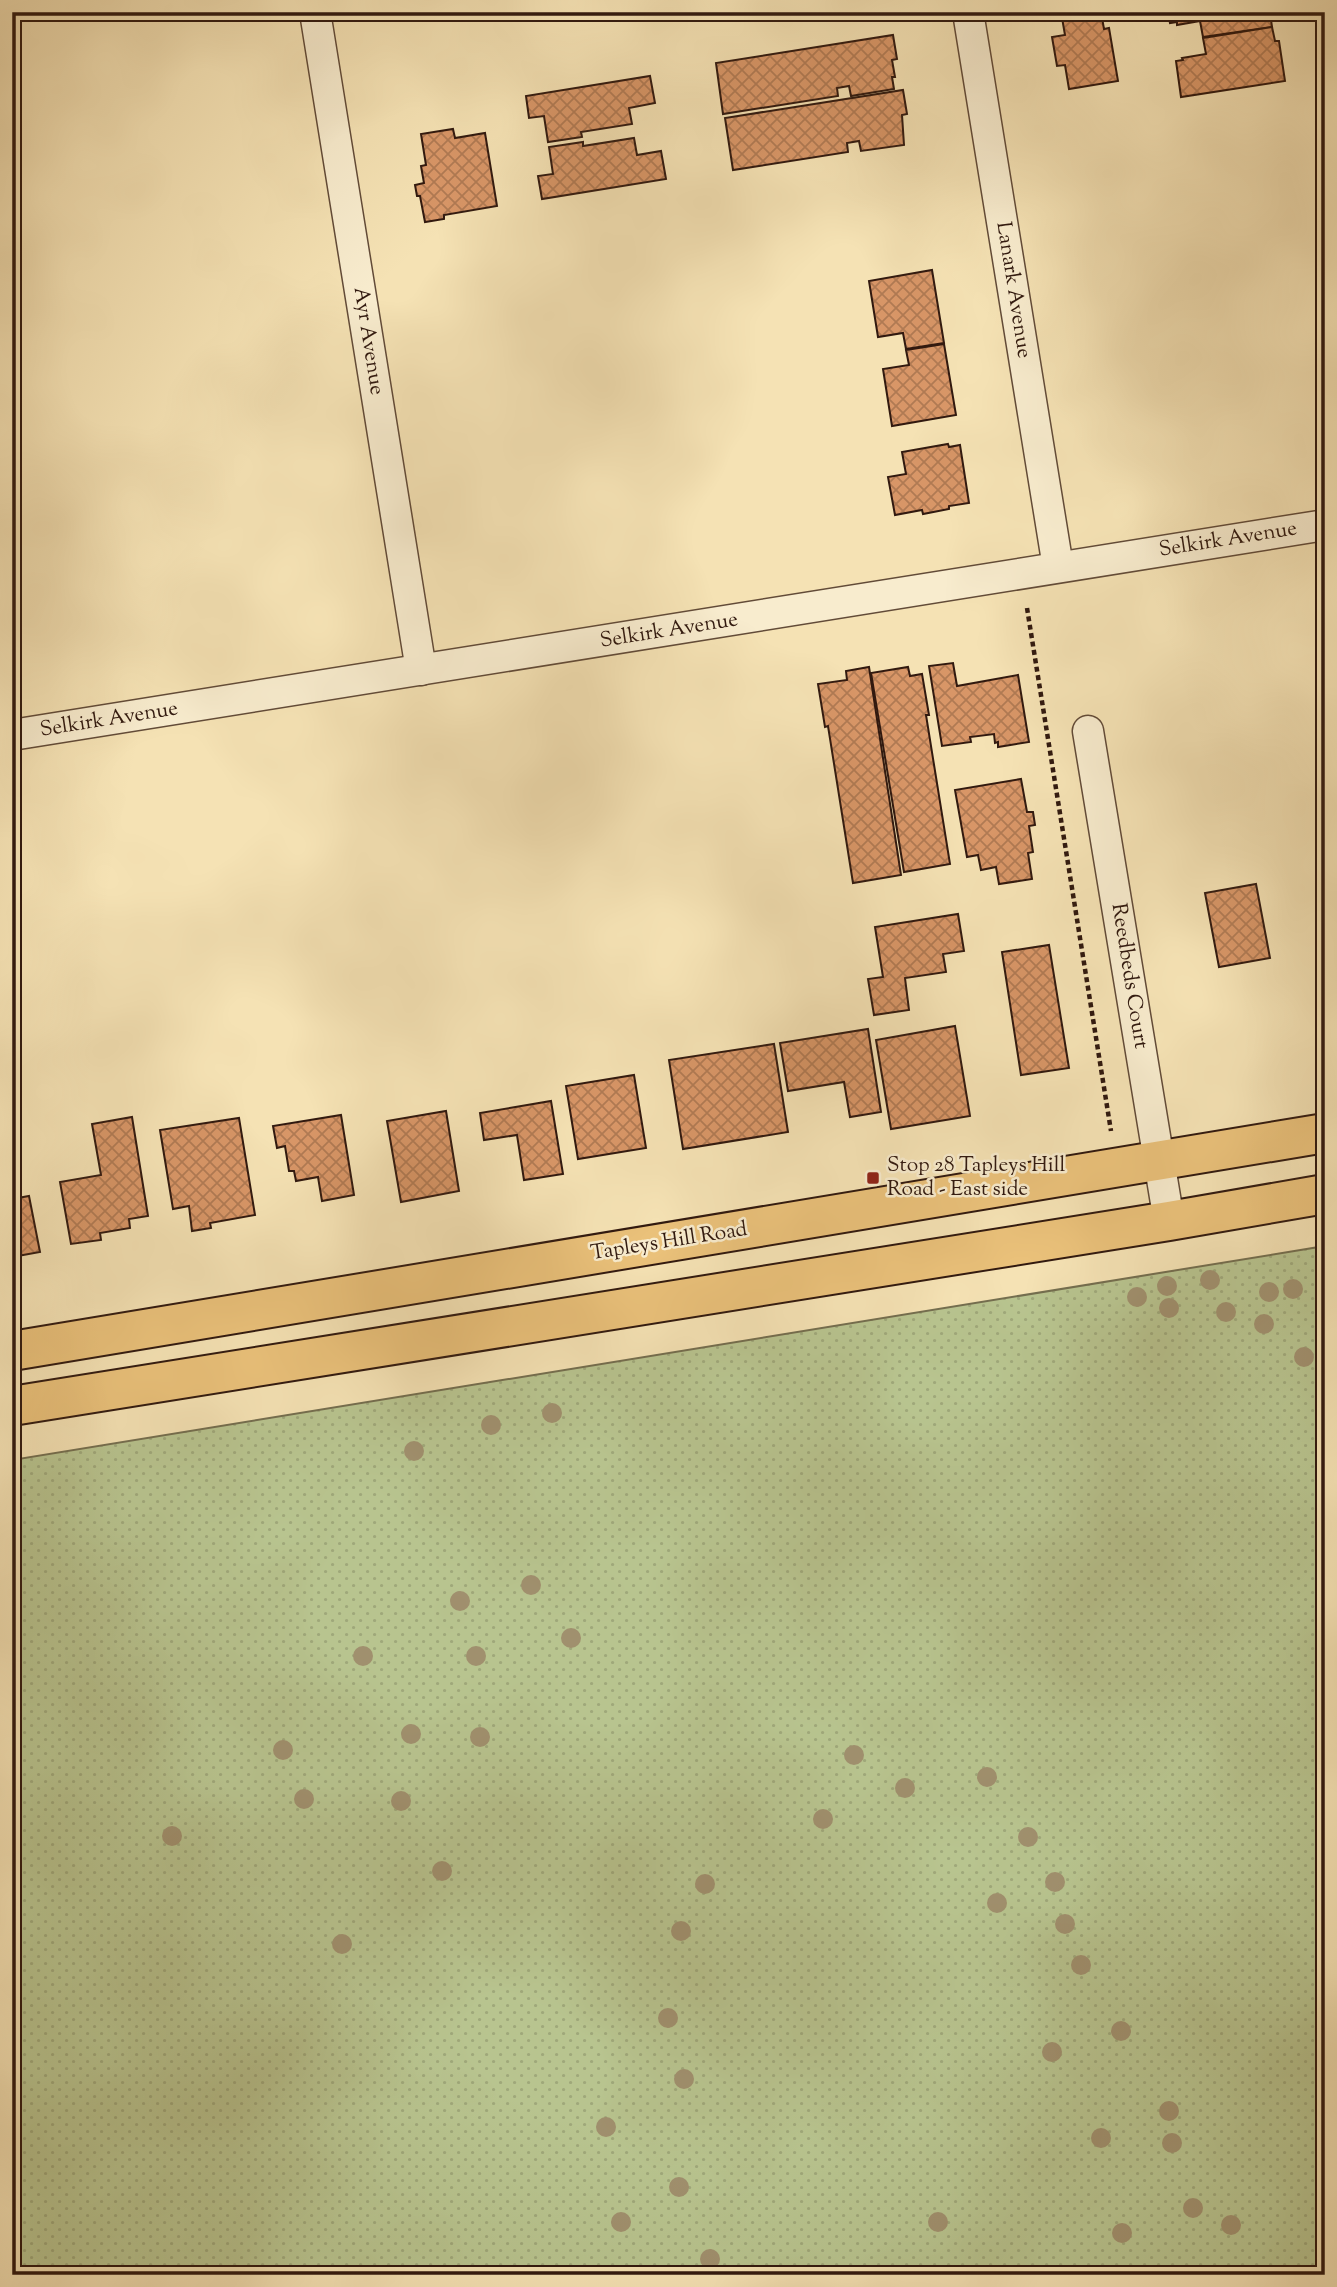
<svg xmlns="http://www.w3.org/2000/svg" width="1337" height="2287" font-family="'Sorts Mill Goudy',serif">
<defs>
<pattern id="grass-dots" width="8" height="8" patternUnits="userSpaceOnUse" patternTransform="scale(1.75)"><rect width="8" height="8" fill="#b8c48f"/><path d="M2 2h.1M6 6h.1" fill="none" stroke="#9fa87a" stroke-width="1.8" stroke-linecap="round"/></pattern>
<pattern id="building-cross-hatch" width="8" height="8" patternUnits="userSpaceOnUse" patternTransform="scale(1.75)"><rect width="8" height="8" fill="#d89667"/><path d="M0 0l8 8M0 8l8-8" fill="none" stroke="#b07a53"/></pattern>
</defs>
<rect width="100%" height="100%" fill="#f5e2b4"/>
<filter id="stains"><feTurbulence type="fractalNoise" baseFrequency=".00286" numOctaves="4"/><feColorMatrix values="0 0 0 0 .2 0 0 0 0 .09 0 0 0 0 .02 0 0 0 .5 -.17"/></filter>
<radialGradient id="worn" r=".72"><stop offset=".6" stop-color="#630" stop-opacity="0"/><stop offset="1" stop-color="#630" stop-opacity=".3"/></radialGradient>
<path fill="url(#grass-dots)" stroke="#746e4f" stroke-width="2" d="M1325 1246V2275H12V1460Z"/>
<g fill="url(#building-cross-hatch)" stroke="#31190f" stroke-width="2">
<path d="M1061 12H1101L1104 29 1109 28 1118 81 1069 89 1065 65 1057 66 1052 37 1065 35Z"/>
<path d="M1168 12H1272L1270 13 1272 27 1203 37 1200 21 1177 25V22L1170 23Z"/>
<path d="M1272 27 1275 41H1279L1285 81 1181 97 1176 61 1183 60 1182 58 1206 54 1203 38Z"/>
<path d="M893 35 897 59 892 60 895 77H892L894 89 851 96 849 86 837 88 838 96 723 114 716 63Z"/>
<path d="M650 76 655 103 629 108 632 124 581 132 582 137 548 142 544 116 529 118 526 96Z"/>
<path d="M903 90 907 114 902 115 904 145 861 151 859 141 847 143 848 152 733 170 725 118Z"/>
<path d="M453 129 455 138 485 133 497 206 444 215V219L425 222 420 196H417L415 185 424 183 421 166 426 165 421 134Z"/>
<path d="M634 138 637 155 661 151 666 179 542 199 538 176 553 174 549 147 583 142V146Z"/>
<path d="M932 270 944 343 906 349 903 333 878 337 869 281Z"/>
<path d="M944 344 956 415 892 426 883 369 909 365 906 350Z"/>
<path d="M948 444 949 447 960 445 969 503 949 506V509L923 514 922 510 895 515 888 477 906 474 902 452Z"/>
<path d="M953 663 957 686 1018 675 1029 742 998 747V742L995 743 994 734 970 737 971 742 942 746 929 666Z"/>
<path d="M869 667 901 875 853 883 828 726 825 727 818 684 847 680 846 671Z"/>
<path d="M908 667 910 676 922 674 929 715H926L950 864 904 872 871 673Z"/>
<path d="M1021 779 1027 812H1033L1035 825 1029 826 1033 852 1028 853 1032 879 999 884 996 867 981 870 978 855 967 857 955 790Z"/>
<path d="M1256 884 1270 958 1219 967 1205 893Z"/>
<path d="M958 914 964 951 943 954 946 972 905 978 909 1010 874 1015 868 979 883 977 875 927Z"/>
<path d="M1049 945 1069 1068 1021 1075 1002 952Z"/>
<path d="M955 1026 970 1116 891 1129 876 1040Z"/>
<path d="M868 1029 881 1112 850 1117 844 1082 788 1091 780 1043Z"/>
<path d="M774 1044 788 1132 683 1149 669 1060Z"/>
<path d="M634 1075 646 1148 578 1159 566 1086Z"/>
<path d="M551 1101 563 1174 524 1180 517 1135 484 1140 480 1113Z"/>
<path d="M446 1111 459 1191 401 1202 387 1121Z"/>
<path d="M341 1115 354 1195 322 1201 318 1177 296 1181 294 1171H289L285 1146 277 1148 273 1126Z"/>
<path d="M132 1117 148 1216 129 1219 130 1228 100 1233 101 1240 71 1244 60 1182 101 1175 92 1124Z"/>
<path d="M239 1118 255 1215 210 1223 211 1228 192 1231 189 1206 173 1209 160 1130Z"/>
<path d="M29 1196 40 1252 12 1257V1199Z"/>
</g>
<g fill="none" stroke-linecap="round" stroke-linejoin="round">
<g stroke="#624b38" stroke-width="33">
<g id="minor">
<path d="M315 12 421 670"/>
<path d="M968 12 1058 567"/>
<path d="M1088 731 1169 1221"/>
<path d="M12 735 1325 525"/>
</g>
</g>
<g stroke="#31190f" stroke-width="42">
<g id="primary">
<path d="M12 1351 1325 1133"/>
<path d="M12 1406 1169 1221 1325 1194"/>
</g>
</g>
<path stroke="#31190f" stroke-width="4.5" stroke-dasharray="5 3.5" stroke-linecap="butt" d="M1027 608 1111 1131"/>
<use href="#minor" stroke="#f8ecce" stroke-width="30"/>
<use href="#primary" stroke="#eac17a" stroke-width="38"/>
</g>
<g fill="#a0906e">
<circle cx="1210" cy="1280" r="10"/>
<circle cx="1167" cy="1286" r="10"/>
<circle cx="1293" cy="1289" r="10"/>
<circle cx="1269" cy="1292" r="10"/>
<circle cx="1137" cy="1297" r="10"/>
<circle cx="1169" cy="1308" r="10"/>
<circle cx="1226" cy="1312" r="10"/>
<circle cx="1264" cy="1324" r="10"/>
<circle cx="1304" cy="1357" r="10"/>
<circle cx="552" cy="1413" r="10"/>
<circle cx="491" cy="1425" r="10"/>
<circle cx="414" cy="1451" r="10"/>
<circle cx="531" cy="1585" r="10"/>
<circle cx="460" cy="1601" r="10"/>
<circle cx="571" cy="1638" r="10"/>
<circle cx="363" cy="1656" r="10"/>
<circle cx="476" cy="1656" r="10"/>
<circle cx="411" cy="1734" r="10"/>
<circle cx="480" cy="1737" r="10"/>
<circle cx="283" cy="1750" r="10"/>
<circle cx="854" cy="1755" r="10"/>
<circle cx="987" cy="1777" r="10"/>
<circle cx="905" cy="1788" r="10"/>
<circle cx="304" cy="1799" r="10"/>
<circle cx="401" cy="1801" r="10"/>
<circle cx="823" cy="1819" r="10"/>
<circle cx="172" cy="1836" r="10"/>
<circle cx="1028" cy="1837" r="10"/>
<circle cx="442" cy="1871" r="10"/>
<circle cx="1055" cy="1882" r="10"/>
<circle cx="705" cy="1884" r="10"/>
<circle cx="997" cy="1903" r="10"/>
<circle cx="1065" cy="1924" r="10"/>
<circle cx="681" cy="1931" r="10"/>
<circle cx="342" cy="1944" r="10"/>
<circle cx="1081" cy="1965" r="10"/>
<circle cx="668" cy="2018" r="10"/>
<circle cx="1121" cy="2031" r="10"/>
<circle cx="1052" cy="2052" r="10"/>
<circle cx="684" cy="2079" r="10"/>
<circle cx="1169" cy="2111" r="10"/>
<circle cx="606" cy="2127" r="10"/>
<circle cx="1101" cy="2138" r="10"/>
<circle cx="1172" cy="2143" r="10"/>
<circle cx="679" cy="2187" r="10"/>
<circle cx="1193" cy="2208" r="10"/>
<circle cx="621" cy="2222" r="10"/>
<circle cx="938" cy="2222" r="10"/>
<circle cx="1231" cy="2225" r="10"/>
<circle cx="1122" cy="2233" r="10"/>
<circle cx="710" cy="2259" r="10"/>
</g>
<rect fill="#8f2418" stroke="#f8ecce" stroke-width="2.5" x="866" y="1171" width="14" height="14" rx="3.5"/>
<g text-anchor="middle" dominant-baseline="central" stroke-width="5" stroke-linejoin="round" paint-order="stroke">
<g font-size="21" fill="#31190f" stroke="#f8ecce">
<text transform="translate(1013 290) rotate(81)">Lanark Avenue</text>
<text transform="translate(368 341) rotate(81)">Ayr Avenue</text>
<text transform="translate(1228 540) rotate(-9)">Selkirk Avenue</text>
<text transform="translate(669 631) rotate(-9)">Selkirk Avenue</text>
<text transform="translate(109 720) rotate(-9)">Selkirk Avenue</text>
<text transform="translate(1129 976) rotate(81)">Reedbeds Court</text>
<text transform="translate(669 1242) rotate(-9)">Tapleys Hill Road</text>
</g>
<g font-size="21" fill="#31190f" stroke="#f8ecce" text-anchor="start">
<text x="887" y="1166">Stop 28 Tapleys Hill<tspan x="887" dy="24">Road - East side</tspan></text>
</g>
</g>
<rect width="1337" height="2287" fill="none" stroke="#f5e2b4" stroke-width="42"/>
<rect x="14" y="14" width="1309" height="2259" fill="none" stroke="#31190f" stroke-width="3.5"/>
<rect x="21" y="21" width="1295" height="2245" fill="none" stroke="#31190f" stroke-width="2"/>
<rect width="100%" height="100%" filter="url(#stains)"/>
<rect width="100%" height="100%" fill="url(#worn)"/>
</svg>
